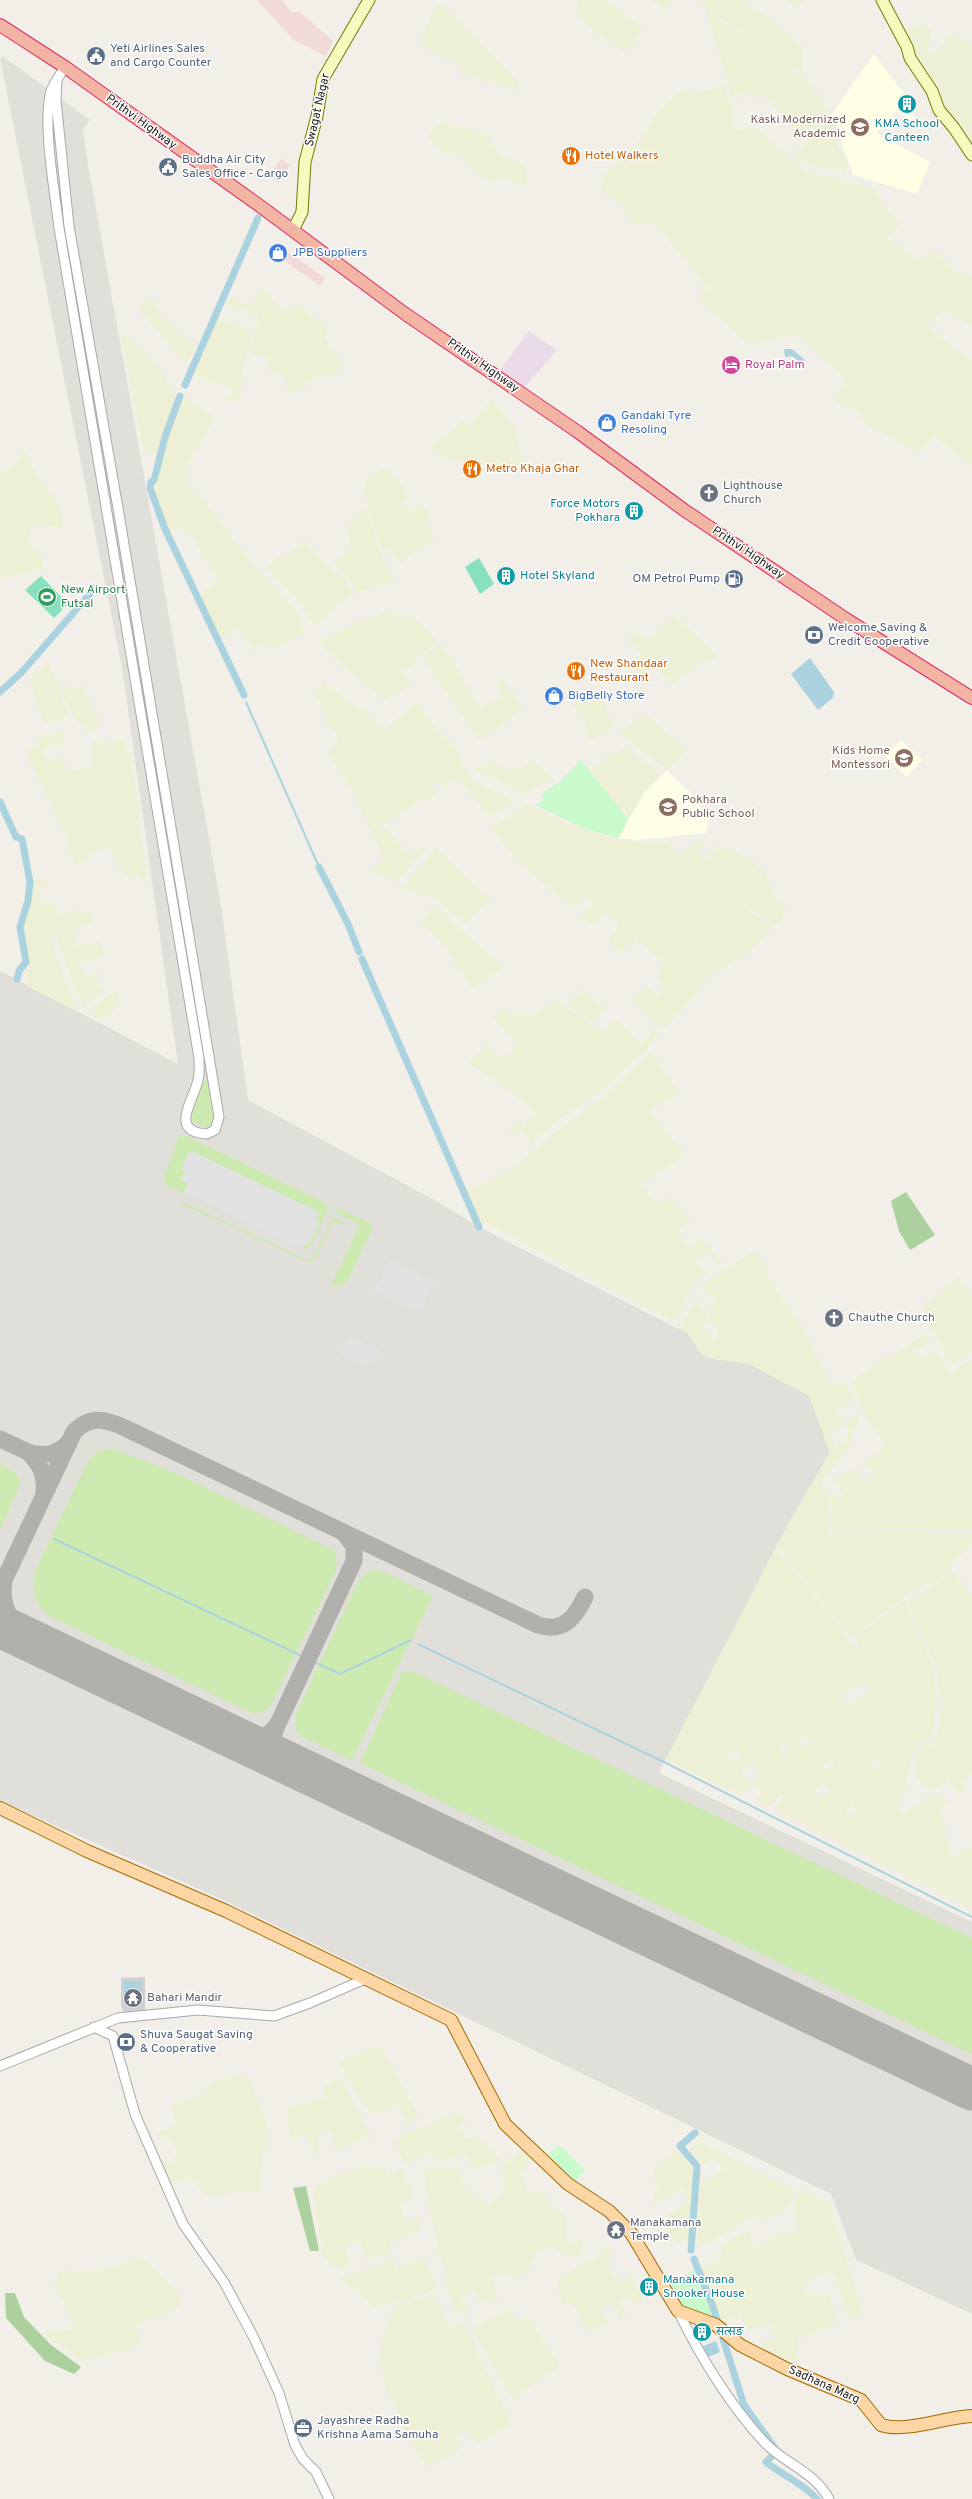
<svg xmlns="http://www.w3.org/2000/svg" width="972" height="2499" font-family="Overpass,'Noto Sans Devanagari',sans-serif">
<rect width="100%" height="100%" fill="#f2efe9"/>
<g fill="#f2dad9">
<path d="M257 0H282L291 12H300L333 41 326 56 294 40Z"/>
<path d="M281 159 290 165 278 182 269 175Z"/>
<path d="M278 245 325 278 320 286 272 252Z"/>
</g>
<path fill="#ebdbe8" d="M529 331 557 350 524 388 499 371Z"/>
<g fill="#ffffe5">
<path d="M874 54 914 107 909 111 916 119 908 123 899 110 892 114 896 120 877 131 881 136 930 162 917 194 853 175 832 114Z"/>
<path d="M901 740 922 760 907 777 885 756Z"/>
<path d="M667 771 692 794 703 810 710 812 706 833 637 840 619 838 642 794Z"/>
</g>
<path fill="#d0d0d0" d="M145 1977V2012L124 2013 121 2006V1978Z"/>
<path fill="#e1dfda" d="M4 57 90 120 83 130 86 153 221 906 248 1100 436 1201 479 1227 676 1328 687 1332 702 1355 713 1359 749 1363 809 1396 830 1452 790 1521 659 1773 972 1922V2314L856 2260 831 2194 221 1899 0 1801V971L178 1064 122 668 0 58Z"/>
<g fill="#eef0d5" fill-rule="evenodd">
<path d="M579 0H605L642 27V31L629 48 622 51 579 19 576 13Z"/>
<path d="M651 0H671L664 9Z"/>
<path d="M696 0H746L743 6 762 12 770 18 803 48V72L792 69 788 72 799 73 806 77 830 113 840 141 837 146 846 157 848 164 845 173 802 163 796 156 797 151 804 148 807 140 795 131 768 99 762 95 756 98 746 91 736 99 732 97 706 9ZM709 11 741 32 769 56 744 35 734 32Z"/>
<path d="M786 0H805L794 8Z"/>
<path d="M439 4 445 6 450 10 495 57 517 81 520 88 513 89 462 74V67L450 59 420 45 432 12Z"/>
<path d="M923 23 933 29 927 50 934 55 951 33 972 45V145L938 98 914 56 906 34 908 29Z"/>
<path d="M723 85 734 111 732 130 756 127 804 170 874 189 889 212 902 221 887 240 919 259 934 251 953 269 972 277V327L953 315 943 312 927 325 950 345 972 359V467L935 436 917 453 859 420 860 412 834 403 846 380 798 335 755 344 743 339 698 299 708 288 652 220 637 227 621 204 603 191 600 177 636 145 659 110 682 90 699 92Z"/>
<path d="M443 122 493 136 490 142 500 154 524 165 528 183 513 186 510 177H501L494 182H488L471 168 461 156 448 155 439 150 427 138 438 123Z"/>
<path d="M263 288 285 312 299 305 314 319 325 323 327 328 324 337 343 366 344 370 341 373 313 380 301 389 288 393 284 377 281 373 271 374 266 356H252V344L259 315 223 304 228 297 250 304H255L256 296Z"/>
<path d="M150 297 160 311 195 347 186 364 138 308Z"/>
<path d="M217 318 250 329 251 341 244 363 240 401 235 402 226 401 232 390 226 384H217L190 374Z"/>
<path d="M121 334 135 342 147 353 161 370 172 394 181 396 212 414 213 421 186 467 184 474 188 484 201 496 241 550 289 602 300 617 305 634 273 648 270 644 258 646 255 651 240 631 234 629 221 637 217 632 201 597 202 592 217 582 216 577 190 534 179 529 169 531 156 498V480L160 455 155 452 148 453 143 448 141 440Z"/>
<path d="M491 400 515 425 519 450 524 463 504 470 490 463 443 459 434 451 431 445 454 430 462 420 469 426Z"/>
<path d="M25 452 36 473 51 491 61 510 63 526 60 529 39 523 30 530 28 542 36 548 43 562V569L0 579V470L9 469Z"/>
<path d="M387 467 406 489 409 497 403 502 411 511 420 503 428 510 430 517 425 524 432 532 434 540 409 555 401 563 378 543 376 530 364 494 365 480Z"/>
<path d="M365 508 368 510 381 555 395 579 393 584 358 592 334 561 351 550 346 525Z"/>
<path d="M304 541 336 574 340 572 354 594 336 605 330 614 314 627 299 601 265 568 281 555 285 558Z"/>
<path d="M387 610 409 618 411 614 438 642 424 652 418 653 415 657 416 663 403 672 412 685 385 699 359 681 318 642 367 618 372 620Z"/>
<path d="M673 615 717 654 712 662H700L673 684 659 671 672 660 668 655 642 677 631 663 641 654 629 640 638 631 648 641Z"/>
<path d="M440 644 457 667 480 708 502 696 495 684 504 678 522 709 480 742 422 657Z"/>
<path d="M48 660 68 716 51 723 44 722 30 682Z"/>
<path d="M324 682 345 700 370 713 384 730 417 702 440 733 456 749 470 778 514 802 489 817 459 779 444 788 437 780 430 785 437 795 417 803 389 821 378 825H369L380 826 386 829 407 852 427 847 396 882 368 868 385 861 358 802 326 751 340 739 325 720 329 717 313 693Z"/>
<path d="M76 685H80L84 689 87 699 100 718 98 727 89 732 75 719 62 693V689Z"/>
<path d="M594 690 606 707 613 727 592 741 588 740 585 722 572 705Z"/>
<path d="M645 714 686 749 668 770 634 745 621 731Z"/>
<path d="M63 731 64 745 45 748 44 755 49 760 62 759 68 770 92 767 91 742 102 740 108 745 119 739 124 740 130 754 133 768 146 873 147 881 144 882 136 875 128 879 113 858 107 845 100 851 88 855 89 859 84 863 77 865 74 862 60 822 25 750 40 745 39 736 41 734Z"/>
<path d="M626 746 660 774 645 792 629 818 616 804 590 769Z"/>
<path d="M533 759 552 778 533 789 527 795 502 785 501 782 498 780 475 772 479 766 495 762 498 763 508 772 517 765 521 768Z"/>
<path d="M528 803 548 815 583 830 616 839 642 842H668L674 839 670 846 681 855 696 840 706 842 697 853 705 859 719 846 738 853 758 865 733 899 758 866 765 874 774 895 786 908 780 922 772 926 751 909 736 901 772 927 754 948 714 974 663 1030 632 1001 646 985 659 996 664 986 658 976 664 963 636 938 623 954 608 940 619 926 607 911 593 927 582 917 593 902 584 896 573 909 516 860 491 828Z"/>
<path d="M436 848 490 899 465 924 429 893 424 897 402 887Z"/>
<path d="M33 880 54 883V886L40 887V901H55L57 915 88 909 94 923 49 937 78 1012 29 987 25 970 31 966 27 960 30 957 26 948 22 924Z"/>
<path d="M434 906 451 921 504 967 472 989 442 943 420 923Z"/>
<path d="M76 930V947L99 941 105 956 80 964 85 976 99 971 100 974 96 975 98 984 101 985 104 992 82 1007 56 937Z"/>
<path d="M117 990 120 1000 109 1018H104L102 1023 88 1010Z"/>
<path d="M582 990 605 1009 594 1023 568 1005Z"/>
<path d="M556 999 602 1032 615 1018 642 1044 655 1029 658 1033 649 1047 597 1095 558 1120 532 1143 522 1131 514 1137 510 1130 519 1119 524 1127 536 1114 521 1100 469 1063 486 1046 502 1059 517 1045 492 1017 503 1009 510 1013 534 1014Z"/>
<path d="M650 1052 679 1090 674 1096 650 1110 686 1156 640 1183 657 1204 672 1198 682 1210 691 1221 677 1232 688 1247 703 1237 723 1264 720 1266 709 1251 696 1261 707 1273 697 1279 688 1292 680 1313 673 1321 478 1219 466 1190 497 1178 521 1162 550 1136 602 1098Z"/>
<path d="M756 1250 776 1289 803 1328 828 1380 833 1385 844 1381 854 1399 838 1408 844 1426 830 1433 835 1445 848 1441 847 1422 859 1414V1422L852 1432 850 1446 821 1483 828 1497 829 1532 972 1533V1546L952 1562 949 1574 912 1592 852 1637 776 1546 830 1452 809 1396 749 1364 713 1359 702 1355 687 1332 676 1328 686 1317 696 1300 705 1312 708 1321 703 1326 715 1342 718 1333 709 1317 708 1306 715 1304 702 1284Z"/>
<path d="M959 1277 972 1299V1352L952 1365 930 1327 923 1305Z"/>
<path d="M926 1333 930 1341 915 1352 920 1360 936 1350 950 1374 972 1359V1530H831L830 1494 841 1498 843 1494 835 1481 855 1467 865 1482 874 1476 864 1460 886 1447 868 1421 851 1383 856 1377 878 1363 897 1353Z"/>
<path d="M775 1549 832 1615 855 1649 860 1646 854 1638 905 1600 934 1671 937 1706 930 1743 921 1739 911 1757 905 1792 898 1800 899 1810 901 1814 937 1792 950 1803 939 1811 943 1817 948 1844 953 1856 972 1848V1909L774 1809 782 1797 803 1791 808 1795 803 1790 780 1796 770 1807 754 1800 762 1793 753 1784 741 1795 666 1759ZM865 1681 870 1689 861 1698 843 1705 839 1701 843 1692ZM802 1737 810 1740 802 1747 797 1743ZM786 1741 792 1747 784 1756 778 1749ZM739 1751 742 1758 731 1762 727 1755ZM832 1759 836 1764 828 1770 823 1767ZM878 1759 880 1764 870 1768 868 1762ZM754 1761 760 1769 756 1772 760 1776 751 1783 740 1770ZM826 1780 824 1783 830 1790 821 1798 815 1791ZM852 1804 857 1809 850 1816 845 1810Z"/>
<path d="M954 1572 972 1597V1774L970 1773 962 1782 966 1791 957 1793 948 1780 929 1793 914 1775 918 1752 924 1744 931 1747 938 1731 942 1705 935 1664 907 1602Z"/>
<path d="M380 2045 419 2117 407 2123 398 2106 370 2115 338 2061Z"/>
<path d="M244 2075 249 2078 267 2123 266 2144 262 2160 260 2191 247 2193 234 2191 225 2195 207 2197 192 2179 169 2182 161 2165 171 2162 178 2152 169 2138 155 2136 157 2131 170 2128 175 2122 170 2104 197 2098 214 2080Z"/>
<path d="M341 2077 371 2137 336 2149 330 2131 317 2135 320 2152 314 2154 308 2135 289 2141 288 2107 324 2098 325 2085Z"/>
<path d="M460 2111 466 2122 457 2128 463 2136 469 2138 479 2136 501 2159 473 2172 467 2154 440 2162 432 2152 405 2163 393 2140Z"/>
<path d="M698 2140 768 2178 794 2190 792 2202 783 2211 775 2216 749 2218 709 2243 696 2248 701 2183 724 2170 714 2158 703 2166 690 2148Z"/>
<path d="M522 2149 533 2157 521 2174 527 2191 542 2193 553 2209 566 2215V2238L572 2243 580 2238 585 2253 574 2259 550 2246 536 2253 527 2271 513 2278 504 2272 492 2279 498 2298 482 2303 473 2290 461 2295 469 2313 456 2315 447 2290 445 2269 439 2254 423 2171 435 2166H456L465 2184 487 2206 504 2190 503 2165Z"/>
<path d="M676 2150 690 2165 693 2173 690 2240 677 2244 660 2220 681 2207 688 2198 683 2188 653 2203V2192L658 2188 652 2171Z"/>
<path d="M381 2164 388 2174 401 2167 412 2190 411 2199 401 2204 406 2223 419 2217 421 2231 389 2243 390 2253 367 2259 360 2241 345 2246 351 2267 332 2269 322 2253 312 2186 367 2165 373 2170Z"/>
<path d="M799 2189 830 2204 863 2315 850 2320 836 2278 824 2273 804 2283 808 2294H829L839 2324 798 2339 797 2363 760 2346 776 2338 769 2323 748 2330 740 2315 725 2323 714 2305 701 2268 720 2260 722 2246 748 2229 754 2246 767 2244V2238L796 2231 798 2224 794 2211Z"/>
<path d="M609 2246 611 2255 609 2264 610 2272 621 2282 631 2278 644 2301 637 2303 635 2308 627 2297 619 2301 626 2315 619 2318 612 2303 601 2309 608 2325 595 2330 585 2328 579 2312 571 2304H563L556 2284 560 2277 599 2256 602 2247Z"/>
<path d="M143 2257 176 2290 182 2305 138 2324 136 2328 142 2343 125 2351 81 2362 65 2348 45 2337 46 2333 64 2329 70 2330 72 2325 71 2315 55 2289V2284L60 2272 108 2268Z"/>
<path d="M393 2258 395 2268 424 2259 438 2290 373 2308 359 2291 352 2290 339 2277 369 2270Z"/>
<path d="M434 2293 449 2326 464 2323 511 2425 478 2443 467 2430 458 2434 456 2440 459 2451 427 2466 411 2444 397 2414 385 2385 380 2355 382 2336 396 2307Z"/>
<path d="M509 2308 517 2320 527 2315 561 2366 513 2399 470 2329Z"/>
</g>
<g fill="#cdebb0">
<path d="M208 1078 216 1118 211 1126 205 1127 192 1121C189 1112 200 1084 208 1078Z"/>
<path d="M184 1135 324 1202 327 1207V1211L310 1247 302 1249 304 1244 307 1246 319 1222 316 1220 319 1212 191 1151 181 1169 185 1170 189 1184 184 1192 167 1186 164 1176C171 1163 173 1149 179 1136Z"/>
<path d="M181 1201 307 1260 313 1258 333 1217 342 1221 341 1224 333 1221 314 1261 308 1262 180 1203Z"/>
<path d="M337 1208 372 1224V1230L348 1280C343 1286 338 1288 331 1285L360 1224 335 1212Z"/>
<path d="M107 1449H114L180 1475 335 1551 337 1563 335 1573 272 1703 266 1710 254 1714 49 1616C33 1601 30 1587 37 1567L88 1461 96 1453Z"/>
<path d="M0 1464 17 1474 21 1483 0 1530Z"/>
<path d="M377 1569 433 1596 352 1760 301 1736 296 1729 295 1716 357 1583 366 1573Z"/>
<path d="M405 1671H412L972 1938V2054L360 1763 402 1672Z"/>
</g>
<g fill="#add19e">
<path d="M906 1192 935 1235 910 1250 899 1231 891 1201Z"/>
<path d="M306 2186 319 2251H310L293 2188Z"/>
<path d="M5 2293H15L24 2317 51 2345 81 2367 74 2374 45 2361 6 2318Z"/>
</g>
<g fill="#c8facc">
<path d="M581 760 628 819 618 838 583 828 536 805 544 799 541 794 560 782Z"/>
<path d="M559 2145 585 2170 575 2182 548 2154Z"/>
<path d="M694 2270 713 2318 682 2307 671 2285Z"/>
</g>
<g fill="#88e0be">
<path d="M479 558 494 584 480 594 465 567Z"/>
<path d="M41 576 68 604 54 618 25 590Z"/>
</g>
<g fill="#e2e2e2">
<path d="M190 1151 319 1212 316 1220 319 1222 308 1246 304 1244 302 1249 184 1192 188 1184 181 1180 185 1171 181 1169Z"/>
<path d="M389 1259 434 1280 420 1312 374 1291Z"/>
<path d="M350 1336 379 1349 370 1367 341 1354Z"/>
</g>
<g fill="#aad3df">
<path d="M784 349H792L805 360 801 365 798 364 797 360 792 356 785 357Z"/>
<path d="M810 658 834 692 833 698 818 710 791 674Z"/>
<path d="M124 1981H141L142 2001 124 2002Z"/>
<path d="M716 2341 720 2352 708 2357 703 2346Z"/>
</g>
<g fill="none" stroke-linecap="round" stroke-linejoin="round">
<g stroke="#aad3df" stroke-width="2">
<path d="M246 702 319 867"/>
<path d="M54 1539 340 1674 411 1640"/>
<path d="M418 1644 662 1761 972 1917"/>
</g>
<g stroke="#aad3df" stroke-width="7">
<path d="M185 385 258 218"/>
<path d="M180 396 165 437 154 480 151 482 150 488 165 529 244 695"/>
<path d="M0 692 21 673 95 588"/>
<path d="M0 802 16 837 22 839 30 882 28 901 20 927 26 962 19 971 17 979"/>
<path d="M319 867 348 924 359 952"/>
<path d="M362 959 479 1227"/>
<path d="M691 2250 697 2166 680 2146 695 2133"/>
<path d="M694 2259 713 2307 744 2405 777 2451 766 2462C783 2476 802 2482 817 2499"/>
</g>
<g stroke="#b1b0ac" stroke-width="17">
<path d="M0 1439 28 1452"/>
<path d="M44 1493C46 1475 40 1464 28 1452 44 1457 57 1455 69 1442"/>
<path d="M31 1640C11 1624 0 1607 4 1580L74 1432C90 1415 106 1419 125 1428L538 1625C563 1633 575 1618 585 1597"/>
<path d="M233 1737C250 1741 265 1742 276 1726"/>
<path d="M292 1765C280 1756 271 1746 275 1730L354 1561V1546L344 1533"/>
</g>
<path stroke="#b1b0ac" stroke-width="43" d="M0 1626 972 2089"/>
<g stroke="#a9a9a9" stroke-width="11">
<g id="tertiary">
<path d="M57 79 56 101 69 226 119 514 219 1117 215 1130 207 1134C168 1132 194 1100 198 1080 200 1073 199 1065 199 1058L59 228C55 193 42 123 51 91 54 83 60 75 65 67"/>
<path d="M94 2027 113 2036 135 2114 183 2224 224 2282 254 2338 279 2393 295 2445 303 2459 316 2472 329 2499"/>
<path d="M0 2066 118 2018 198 2010 274 2016 310 2003 365 1979"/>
<path d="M678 2311C701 2358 730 2405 765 2443 784 2463 816 2473 829 2499"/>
</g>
</g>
<g stroke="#707d05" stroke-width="13">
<g id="secondary">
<path d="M882 0 907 47 910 58 932 91 939 110 954 128 972 155"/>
<path d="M293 230 302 212 305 162 317 116 323 79 369 0"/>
</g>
</g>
<g stroke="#a06b00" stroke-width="14">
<path id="primary" d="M0 1808 87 1851 226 1911 451 2020 505 2124 568 2184 609 2211 631 2233 678 2311 716 2325 740 2345 787 2369 861 2400 881 2425C906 2433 945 2417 972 2416"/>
</g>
<g stroke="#dc2a67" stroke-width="14">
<path id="trunk" d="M0 25 65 67 260 206 404 313 578 432 684 510 846 619 972 698"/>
</g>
<use href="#tertiary" stroke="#fff" stroke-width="9"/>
<use href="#secondary" stroke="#f7fabf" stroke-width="11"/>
<use href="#primary" stroke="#fcd6a4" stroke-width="12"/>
<use href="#trunk" stroke="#f2b4a3" stroke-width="12"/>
</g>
<defs>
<g id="civic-disc" transform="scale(1)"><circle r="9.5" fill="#5c6f8a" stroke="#fff"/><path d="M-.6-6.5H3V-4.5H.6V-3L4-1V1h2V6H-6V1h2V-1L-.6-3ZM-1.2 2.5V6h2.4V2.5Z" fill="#fff"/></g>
<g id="building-disc" transform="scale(1)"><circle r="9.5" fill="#0f9aa8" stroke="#fff"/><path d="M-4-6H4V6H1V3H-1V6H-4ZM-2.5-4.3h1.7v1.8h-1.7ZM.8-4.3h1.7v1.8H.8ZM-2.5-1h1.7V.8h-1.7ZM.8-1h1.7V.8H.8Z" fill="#fff"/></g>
<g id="school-disc" transform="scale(1)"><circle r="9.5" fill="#8d6e63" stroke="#fff"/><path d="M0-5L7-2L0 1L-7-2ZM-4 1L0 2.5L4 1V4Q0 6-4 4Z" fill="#fff"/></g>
<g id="restaurant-disc" transform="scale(1)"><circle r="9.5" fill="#e8710a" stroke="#fff"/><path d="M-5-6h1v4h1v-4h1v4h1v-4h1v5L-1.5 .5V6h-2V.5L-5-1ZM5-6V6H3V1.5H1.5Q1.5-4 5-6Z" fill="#fff"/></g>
<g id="shop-disc" transform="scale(1)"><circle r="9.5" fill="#3f7fe0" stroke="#fff"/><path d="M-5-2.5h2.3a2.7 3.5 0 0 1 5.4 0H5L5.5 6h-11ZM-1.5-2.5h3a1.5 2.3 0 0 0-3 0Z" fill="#fff"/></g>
<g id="hotel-disc" transform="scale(1)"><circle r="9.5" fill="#d1479c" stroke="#fff"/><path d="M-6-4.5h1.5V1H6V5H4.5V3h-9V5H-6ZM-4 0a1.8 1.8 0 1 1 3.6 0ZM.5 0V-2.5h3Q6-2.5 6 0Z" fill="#fff"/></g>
<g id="church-disc" transform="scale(1)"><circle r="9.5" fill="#6b7280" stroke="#fff"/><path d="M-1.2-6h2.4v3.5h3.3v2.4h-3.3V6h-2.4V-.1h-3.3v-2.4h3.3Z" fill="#fff"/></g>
<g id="fuel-disc" transform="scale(1)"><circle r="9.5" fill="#5c6f8a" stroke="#fff"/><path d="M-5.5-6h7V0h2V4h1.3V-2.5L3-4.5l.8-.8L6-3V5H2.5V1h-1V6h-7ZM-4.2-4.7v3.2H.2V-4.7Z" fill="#fff"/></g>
<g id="stadium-disc" transform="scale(1)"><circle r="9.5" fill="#2e9e5b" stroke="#fff"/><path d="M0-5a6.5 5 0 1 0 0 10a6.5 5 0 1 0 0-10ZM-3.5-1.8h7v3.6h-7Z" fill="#fff"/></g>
<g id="bank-disc" transform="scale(1)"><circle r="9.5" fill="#5c6f8a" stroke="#fff"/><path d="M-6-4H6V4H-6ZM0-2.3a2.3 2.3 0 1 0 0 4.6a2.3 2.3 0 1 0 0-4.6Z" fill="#fff"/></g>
<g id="temple-disc" transform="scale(1)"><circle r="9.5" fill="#6b7280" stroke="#fff"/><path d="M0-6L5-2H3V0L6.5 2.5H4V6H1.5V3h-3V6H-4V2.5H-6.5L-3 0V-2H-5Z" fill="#fff"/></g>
<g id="office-disc" transform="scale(1)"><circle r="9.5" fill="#5c6f8a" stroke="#fff"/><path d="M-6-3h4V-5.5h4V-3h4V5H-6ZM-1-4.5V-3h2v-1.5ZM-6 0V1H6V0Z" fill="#fff"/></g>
</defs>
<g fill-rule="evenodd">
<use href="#civic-disc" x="96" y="56"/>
<use href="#building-disc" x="907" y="104"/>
<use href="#school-disc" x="860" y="127"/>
<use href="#restaurant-disc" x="571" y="156"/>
<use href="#civic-disc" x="168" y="167"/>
<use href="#shop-disc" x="278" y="253"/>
<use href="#hotel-disc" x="731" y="365"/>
<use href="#shop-disc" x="607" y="423"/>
<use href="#restaurant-disc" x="472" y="469"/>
<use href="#church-disc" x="709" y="493"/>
<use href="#building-disc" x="634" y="511"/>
<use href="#building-disc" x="506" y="576"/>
<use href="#fuel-disc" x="734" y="579"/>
<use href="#stadium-disc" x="47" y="597"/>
<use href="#bank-disc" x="814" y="635"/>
<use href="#restaurant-disc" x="576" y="671"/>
<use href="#shop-disc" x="554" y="696"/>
<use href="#school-disc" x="904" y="758"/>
<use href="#school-disc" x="668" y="807"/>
<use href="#church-disc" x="834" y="1318"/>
<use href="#temple-disc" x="133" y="1998"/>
<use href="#bank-disc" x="126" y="2042"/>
<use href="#temple-disc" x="616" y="2230"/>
<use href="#building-disc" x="649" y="2287"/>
<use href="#building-disc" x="702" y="2332"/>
<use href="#office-disc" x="303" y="2428"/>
</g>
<g text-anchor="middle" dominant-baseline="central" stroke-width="3" stroke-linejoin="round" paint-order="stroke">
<g font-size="12" fill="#4e5e75" stroke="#fff" text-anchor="start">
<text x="110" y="49">Yeti Airlines Sales<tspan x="110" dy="14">and Cargo Counter</tspan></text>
<text x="182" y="160">Buddha Air City<tspan x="182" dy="14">Sales Office - Cargo</tspan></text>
<text x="720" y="579" text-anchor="end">OM Petrol Pump</text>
<text x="828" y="628">Welcome Saving &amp;<tspan x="828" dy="14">Credit Cooperative</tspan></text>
<text x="140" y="2035">Shuva Saugat Saving<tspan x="140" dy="14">&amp; Cooperative</tspan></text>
<text x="317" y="2421">Jayashree Radha<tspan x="317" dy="14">Krishna Aama Samuha</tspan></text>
</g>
<g font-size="12" fill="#222" stroke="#fff">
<text transform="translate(318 110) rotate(-77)">Swagat Nagar</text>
<text transform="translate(141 122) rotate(36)">Prithvi Highway</text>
<text transform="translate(483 366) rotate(35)">Prithvi Highway</text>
<text transform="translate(748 553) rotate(34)">Prithvi Highway</text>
<text transform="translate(824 2385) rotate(24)">Sadhana Marg</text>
</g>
<g font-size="12" fill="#785e54" stroke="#fff" text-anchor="end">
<text x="846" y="120">Kaski Modernized<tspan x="846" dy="14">Academic</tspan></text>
<text x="890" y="751">Kids Home<tspan x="890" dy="14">Montessori</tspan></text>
<text x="682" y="800" text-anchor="start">Pokhara<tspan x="682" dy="14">Public School</tspan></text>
</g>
<g font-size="12" fill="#0d838f" stroke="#fff" text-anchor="start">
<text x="907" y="124" text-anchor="middle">KMA School<tspan x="907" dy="14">Canteen</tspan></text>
<text x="620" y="504" text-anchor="end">Force Motors<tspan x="620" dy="14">Pokhara</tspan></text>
<text x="520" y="576">Hotel Skyland</text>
<text x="663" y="2280">Manakamana<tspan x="663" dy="14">Snooker House</tspan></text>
<text x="716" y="2332">सत्सङ</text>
</g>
<g font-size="12" fill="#c56008" stroke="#fff" text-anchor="start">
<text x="585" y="156">Hotel Walkers</text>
<text x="486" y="469">Metro Khaja Ghar</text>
<text x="590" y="664">New Shandaar<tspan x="590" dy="14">Restaurant</tspan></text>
</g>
<g font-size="12" fill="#366cbe" stroke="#fff" text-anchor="start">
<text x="292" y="253">JPB Suppliers</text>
<text x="621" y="416">Gandaki Tyre<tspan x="621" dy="14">Resoling</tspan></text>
<text x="568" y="696">BigBelly Store</text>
</g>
<g font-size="12" fill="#b23c85" stroke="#fff" text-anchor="start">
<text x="745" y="365">Royal Palm</text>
</g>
<g font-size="12" fill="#5b616d" stroke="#fff" text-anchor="start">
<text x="723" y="486">Lighthouse<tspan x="723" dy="14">Church</tspan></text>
<text x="848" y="1318">Chauthe Church</text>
<text x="147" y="1998">Bahari Mandir</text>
<text x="630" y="2223">Manakamana<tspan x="630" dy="14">Temple</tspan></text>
</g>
<g font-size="12" fill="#27864d" stroke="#fff" text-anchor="start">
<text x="61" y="590">New Airport<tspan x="61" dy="14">Futsal</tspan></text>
</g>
</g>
</svg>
